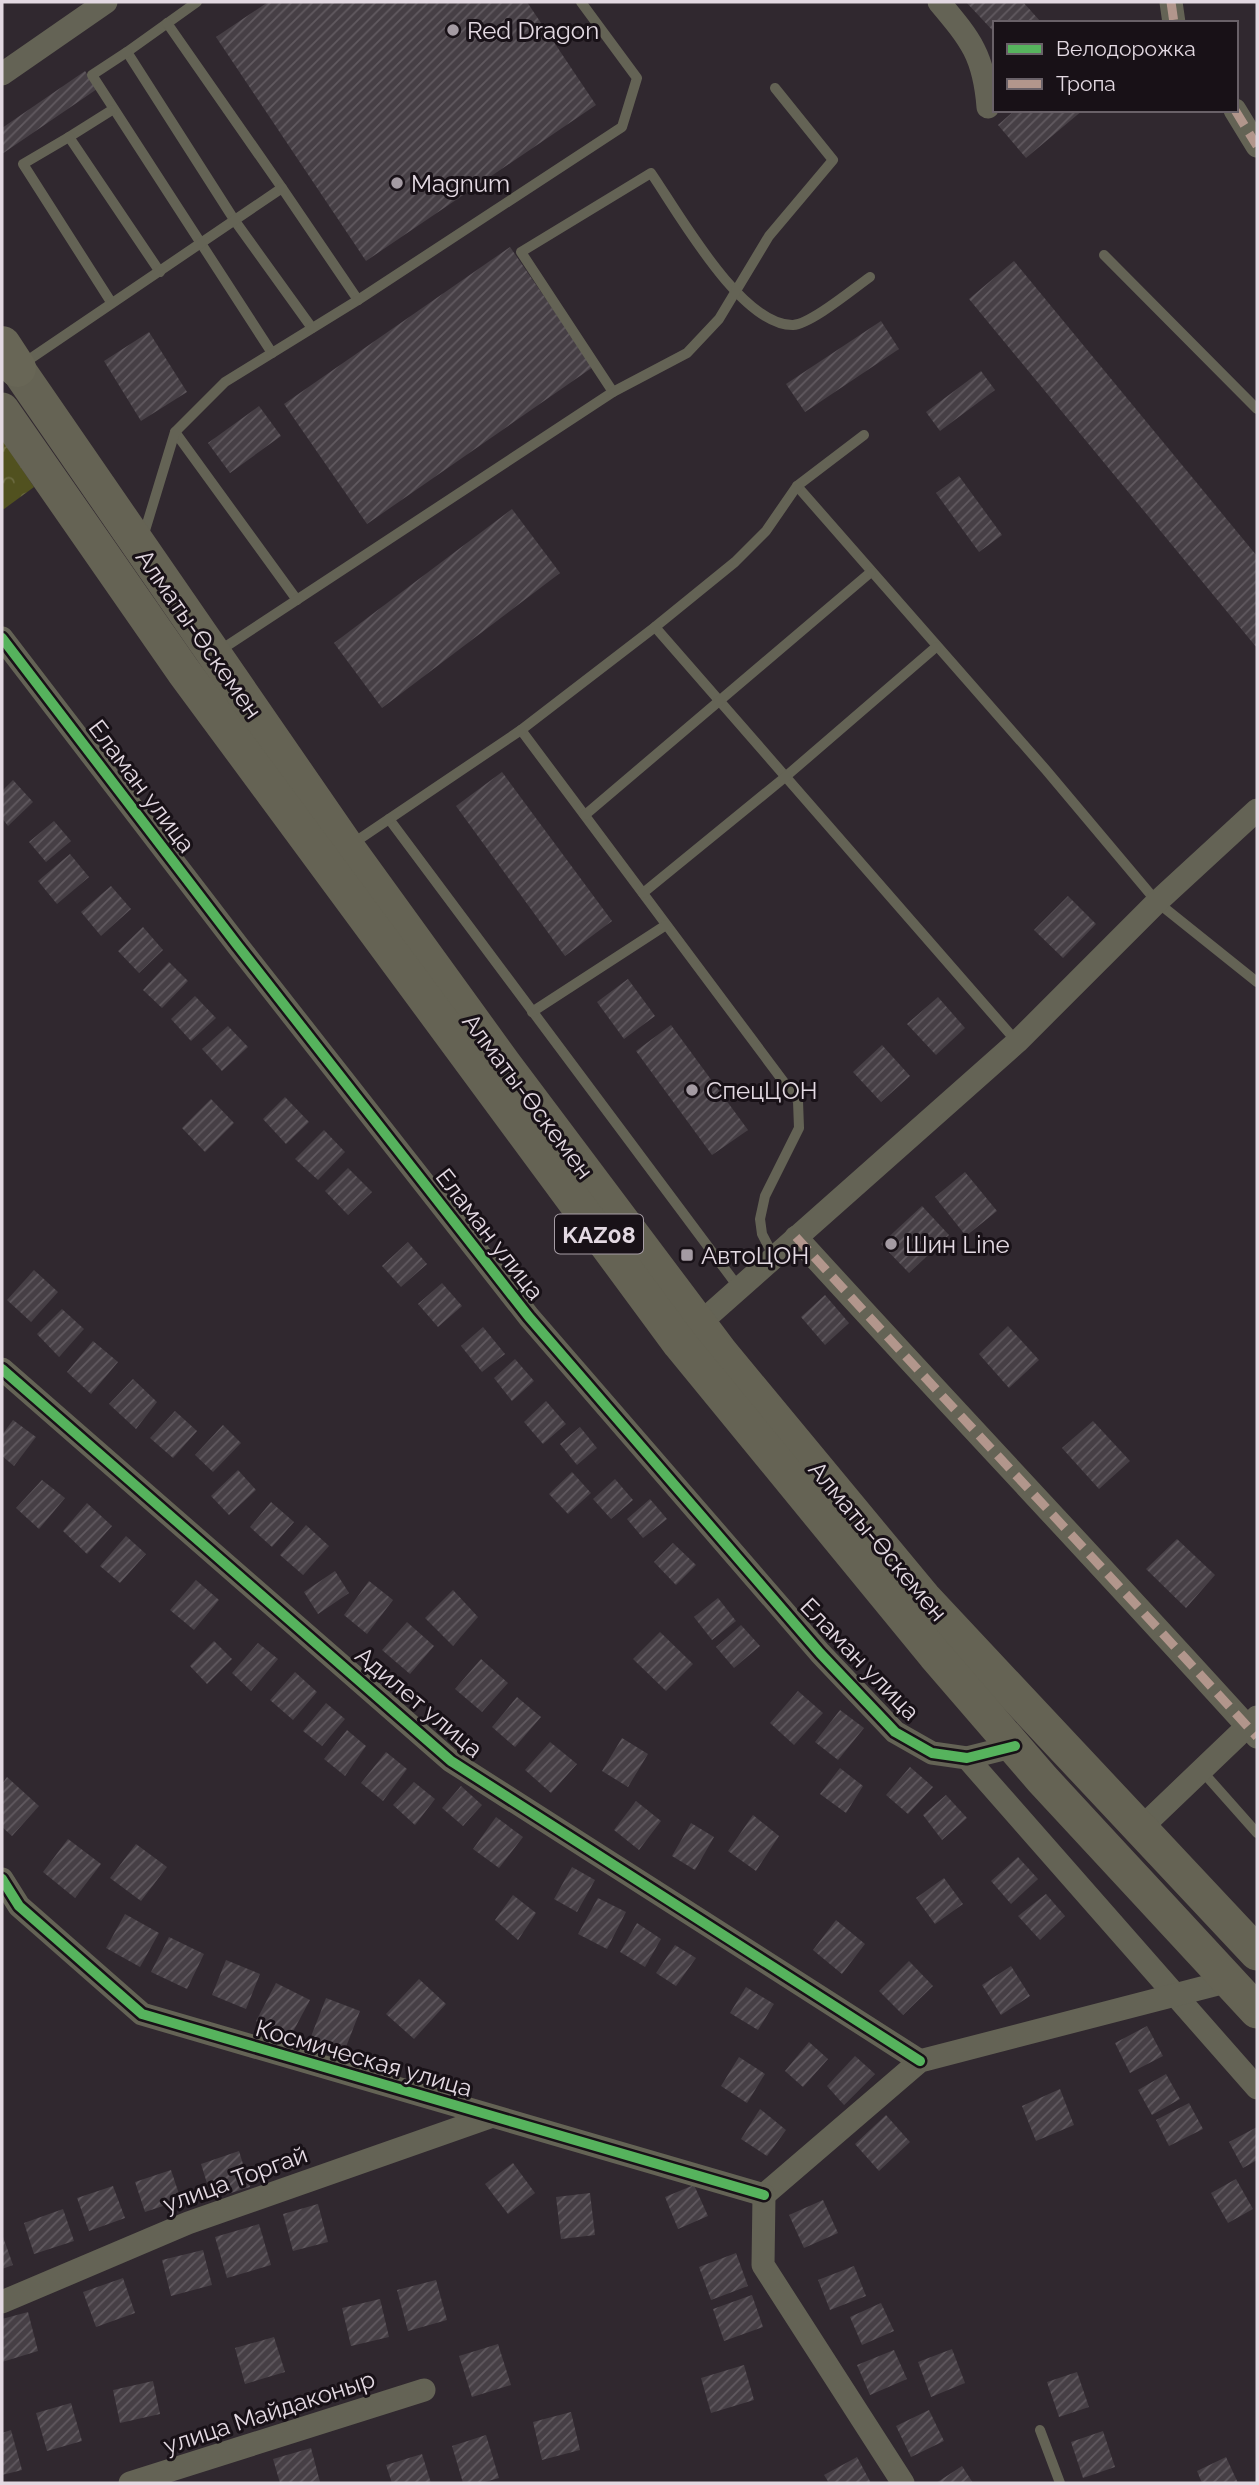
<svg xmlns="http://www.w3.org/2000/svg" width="1259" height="2485" font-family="Raleway,sans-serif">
<defs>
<pattern id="forest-crowns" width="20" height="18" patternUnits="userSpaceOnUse" patternTransform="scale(1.75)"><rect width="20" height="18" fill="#51511f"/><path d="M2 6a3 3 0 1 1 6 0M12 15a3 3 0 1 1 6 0" fill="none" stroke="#6a693f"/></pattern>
<pattern id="building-hatch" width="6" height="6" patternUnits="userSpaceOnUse" patternTransform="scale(1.75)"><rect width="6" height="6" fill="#463f45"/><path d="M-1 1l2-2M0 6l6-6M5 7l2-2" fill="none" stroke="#615a60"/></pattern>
</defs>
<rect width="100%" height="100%" fill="#30282f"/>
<path fill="url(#forest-crowns)" d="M2 439 34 487 4 509 2 508Z"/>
<g fill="url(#building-hatch)">
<path d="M268 2H527L596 105 366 261 216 37Z"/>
<path d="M966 2H1023L1040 21 995 23V33Z"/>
<path d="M85 71 97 89 2 154V128Z"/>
<path d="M1015 110H1083L1026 158 998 125Z"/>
<path d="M510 247 593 367 367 524 284 404Z"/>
<path d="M1014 261 1257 556V648L969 299Z"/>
<path d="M881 321 899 349 805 412 786 384Z"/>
<path d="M149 332 187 392 141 421 104 361Z"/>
<path d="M981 371 995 390 940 431 926 412Z"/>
<path d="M259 406 281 436 230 473 208 443Z"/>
<path d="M959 476 1002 535 979 552 936 493Z"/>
<path d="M512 509 560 573 382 708 334 643Z"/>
<path d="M502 772 612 921 565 956 456 806Z"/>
<path d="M13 780 33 802 8 826 2 818V791Z"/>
<path d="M54 821 71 841 46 862 29 842Z"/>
<path d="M70 854 89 877 57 904 38 881Z"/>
<path d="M111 886 131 909 101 936 81 912Z"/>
<path d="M1068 896 1096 924 1063 958 1034 930Z"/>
<path d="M143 927 163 950 139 973 118 951Z"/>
<path d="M169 962 188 981 162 1008 143 990Z"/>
<path d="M628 979 655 1016 624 1039 597 1002Z"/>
<path d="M195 996 216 1018 191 1041 171 1019Z"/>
<path d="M938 997 965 1028 936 1055 907 1024Z"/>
<path d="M671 1025 748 1130 712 1155 636 1051Z"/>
<path d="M228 1026 248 1047 222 1071 202 1049Z"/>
<path d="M882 1045 910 1076 881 1102 853 1072Z"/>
<path d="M285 1097 309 1122 286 1144 263 1119Z"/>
<path d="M211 1099 234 1123 205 1152 182 1128Z"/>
<path d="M324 1130 345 1152 318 1180 295 1159Z"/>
<path d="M348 1168 372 1192 348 1215 325 1191Z"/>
<path d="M965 1172 997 1211 966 1236 935 1197Z"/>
<path d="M922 1206 949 1235 909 1273 881 1244Z"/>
<path d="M408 1242 427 1264 401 1287 382 1266Z"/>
<path d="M34 1270 58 1292 31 1322 7 1300Z"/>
<path d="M442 1283 462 1306 438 1327 418 1304Z"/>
<path d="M825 1295 849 1323 825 1345 801 1317Z"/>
<path d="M62 1309 84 1329 59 1357 37 1334Z"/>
<path d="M1008 1326 1039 1360 1009 1388 979 1354Z"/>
<path d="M483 1327 505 1354 482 1372 461 1346Z"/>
<path d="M93 1341 118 1362 91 1394 67 1372Z"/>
<path d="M515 1359 534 1381 512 1401 494 1378Z"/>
<path d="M133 1379 157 1402 136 1429 109 1404Z"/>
<path d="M546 1401 566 1424 543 1444 524 1422Z"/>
<path d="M175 1411 197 1431 173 1458 150 1438Z"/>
<path d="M13 1420 36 1437 14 1466 2 1456V1435Z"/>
<path d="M1093 1421 1130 1461 1099 1489 1062 1448Z"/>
<path d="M223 1425 241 1443 213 1472 195 1455Z"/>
<path d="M580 1427 597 1448 577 1465 560 1444Z"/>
<path d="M238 1470 256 1490 229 1515 211 1496Z"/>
<path d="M572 1472 591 1493 568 1514 549 1494Z"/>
<path d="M615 1479 633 1500 611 1519 593 1499Z"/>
<path d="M42 1480 65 1498 39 1529 16 1508Z"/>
<path d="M650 1499 667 1519 643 1538 627 1519Z"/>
<path d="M271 1502 294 1522 272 1547 250 1527Z"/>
<path d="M87 1503 112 1526 87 1554 63 1531Z"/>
<path d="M306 1525 329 1546 303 1575 280 1555Z"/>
<path d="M126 1536 146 1554 120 1583 100 1566Z"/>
<path d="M1177 1539 1215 1575 1186 1608 1146 1569Z"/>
<path d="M673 1543 696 1565 676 1585 654 1562Z"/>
<path d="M335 1571 349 1593 318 1614 304 1592Z"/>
<path d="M196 1580 219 1600 194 1630 170 1610Z"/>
<path d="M369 1581 393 1600 367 1634 344 1615Z"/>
<path d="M453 1590 478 1617 453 1646 425 1618Z"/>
<path d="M718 1598 736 1621 712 1640 694 1617Z"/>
<path d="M407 1622 434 1646 410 1674 382 1650Z"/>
<path d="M741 1625 760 1646 734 1668 716 1647Z"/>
<path d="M660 1632 693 1664 666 1691 633 1659Z"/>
<path d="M214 1641 232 1659 207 1684 190 1666Z"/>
<path d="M258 1643 278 1659 251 1691 232 1673Z"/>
<path d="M481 1659 508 1683 482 1712 455 1689Z"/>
<path d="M295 1672 317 1692 293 1720 270 1700Z"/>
<path d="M798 1691 823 1713 794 1745 770 1723Z"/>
<path d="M517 1697 541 1717 515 1747 492 1727Z"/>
<path d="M326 1703 345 1719 322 1746 303 1731Z"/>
<path d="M840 1710 864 1728 838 1760 815 1742Z"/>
<path d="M347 1730 366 1746 345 1776 324 1759Z"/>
<path d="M622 1738 648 1754 628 1787 602 1771Z"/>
<path d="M550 1742 577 1764 551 1793 525 1770Z"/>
<path d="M386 1752 407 1769 383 1801 361 1783Z"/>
<path d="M910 1767 933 1787 908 1814 886 1795Z"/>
<path d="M840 1768 863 1786 846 1813 820 1794Z"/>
<path d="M7 1777 39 1806 12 1836 2 1827V1784Z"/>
<path d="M414 1782 435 1799 415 1825 393 1805Z"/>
<path d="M461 1786 482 1805 463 1826 442 1808Z"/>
<path d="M946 1795 967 1818 942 1840 923 1815Z"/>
<path d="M636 1801 661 1821 639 1850 614 1830Z"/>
<path d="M753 1815 779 1836 756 1871 728 1851Z"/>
<path d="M496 1817 523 1837 499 1868 473 1849Z"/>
<path d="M691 1823 714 1837 695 1870 672 1856Z"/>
<path d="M68 1839 101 1864 75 1898 43 1872Z"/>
<path d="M136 1844 167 1867 141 1901 110 1878Z"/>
<path d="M1018 1857 1038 1879 1011 1904 991 1881Z"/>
<path d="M572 1867 595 1880 577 1912 554 1899Z"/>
<path d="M944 1878 963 1904 935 1924 916 1898Z"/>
<path d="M1046 1894 1065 1916 1040 1940 1018 1916Z"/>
<path d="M513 1895 536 1913 518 1940 495 1920Z"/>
<path d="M598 1898 626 1912 607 1949 578 1934Z"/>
<path d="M125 1914 159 1933 140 1967 106 1948Z"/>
<path d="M836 1920 865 1944 842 1974 813 1950Z"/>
<path d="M637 1923 661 1939 645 1967 620 1952Z"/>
<path d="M169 1937 204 1954 187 1989 151 1972Z"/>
<path d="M675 1945 696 1958 676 1986 656 1973Z"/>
<path d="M226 1960 260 1974 246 2009 212 1995Z"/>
<path d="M909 1961 933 1986 903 2015 879 1991Z"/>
<path d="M1011 1966 1030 1996 1001 2015 982 1985Z"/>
<path d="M419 1979 446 2004 414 2039 386 2014Z"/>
<path d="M276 1983 310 2000 289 2039 256 2021Z"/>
<path d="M746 1987 774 2004 758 2030 730 2013Z"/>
<path d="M326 1998 360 2011 344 2052 310 2039Z"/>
<path d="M1147 2026 1163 2056 1130 2073 1115 2043Z"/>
<path d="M809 2042 828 2059 803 2087 785 2071Z"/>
<path d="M855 2056 875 2074 844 2105 827 2086Z"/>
<path d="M739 2057 765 2074 747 2103 721 2086Z"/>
<path d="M1166 2074 1180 2099 1152 2115 1138 2090Z"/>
<path d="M1060 2089 1074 2125 1036 2141 1022 2106Z"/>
<path d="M1189 2103 1203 2129 1169 2146 1156 2120Z"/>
<path d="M760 2109 786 2130 767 2156 741 2139Z"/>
<path d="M886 2115 910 2142 879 2171 855 2144Z"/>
<path d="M1257 2127V2160L1243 2168 1229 2142Z"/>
<path d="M239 2151 250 2187 212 2199 201 2164Z"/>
<path d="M513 2163 535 2193 508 2214 485 2184Z"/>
<path d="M171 2170 181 2200 145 2212 135 2182Z"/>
<path d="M1236 2179 1253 2209 1228 2223 1211 2193Z"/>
<path d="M694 2185 708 2216 678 2229 665 2197Z"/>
<path d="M113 2186 125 2218 89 2231 77 2198Z"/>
<path d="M590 2193 595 2235 561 2239 556 2197Z"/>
<path d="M823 2200 838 2233 804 2248 789 2215Z"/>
<path d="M318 2204 328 2242 293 2251 283 2214Z"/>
<path d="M63 2209 74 2241 34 2254 24 2223Z"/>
<path d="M259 2224 271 2265 227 2278 215 2237Z"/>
<path d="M2 2234 13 2265 2 2269Z"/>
<path d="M203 2250 212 2285 171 2296 162 2260Z"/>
<path d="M736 2253 748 2286 711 2300 699 2267Z"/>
<path d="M854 2266 866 2296 830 2310 818 2280Z"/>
<path d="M123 2278 135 2313 96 2327 83 2292Z"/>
<path d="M436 2280 447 2320 408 2331 397 2290Z"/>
<path d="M752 2295 763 2327 724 2341 713 2309Z"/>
<path d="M380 2299 389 2337 351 2346 342 2308Z"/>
<path d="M881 2303 894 2331 862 2345 850 2317Z"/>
<path d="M28 2312 38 2351 2 2362V2319Z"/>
<path d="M274 2337 285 2372 245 2384 235 2348Z"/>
<path d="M498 2344 511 2385 472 2397 459 2356Z"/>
<path d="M952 2349 965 2383 931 2397 918 2362Z"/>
<path d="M894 2350 907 2379 870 2395 857 2365Z"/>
<path d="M744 2365 754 2400 711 2413 701 2378Z"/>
<path d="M1077 2372 1089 2407 1059 2417 1047 2382Z"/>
<path d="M153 2381 160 2414 120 2423 113 2390Z"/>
<path d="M71 2403 82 2441 47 2451 36 2413Z"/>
<path d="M929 2410 944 2441 911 2457 896 2426Z"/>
<path d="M571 2412 580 2450 542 2460 533 2422Z"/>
<path d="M11 2430 22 2470 2 2475V2433Z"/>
<path d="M1103 2431 1115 2467 1083 2478 1071 2442Z"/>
<path d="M486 2435 499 2478 481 2483H463L452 2446Z"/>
<path d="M311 2448 320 2482 280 2483 273 2459Z"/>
<path d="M422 2454 431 2483H392L386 2465Z"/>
<path d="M857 2457 871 2483H829L824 2475Z"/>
<path d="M1226 2457 1238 2483H1202L1197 2471Z"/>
<path d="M962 2466 973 2483H936Z"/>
</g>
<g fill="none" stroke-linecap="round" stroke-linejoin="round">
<g stroke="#646355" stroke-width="10">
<path d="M197 2 127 52 235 221 312 328"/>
<path d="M167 23 282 188"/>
<path d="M127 52 92 75 272 353"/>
<path d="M69 137 112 110"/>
<path d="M1104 255 1257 409"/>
<path d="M111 302 23 164 69 137 160 272"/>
<path d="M21 365 282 188 358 300"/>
<path d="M613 392 521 252 651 173C678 212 741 326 793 325 811 324 853 289 870 277"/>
<path d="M175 432 297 600"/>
<path d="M797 486 1046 770 1157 902 1257 982"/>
<path d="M143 537 175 432 225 382 358 300 622 127 637 78 581 2"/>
<path d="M655 627 1017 1042"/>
<path d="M219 651 613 392 687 353 719 319 769 236 833 160 775 88"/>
<path d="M521 730 798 1101 799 1128 765 1196 760 1219 762 1234 774 1257"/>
<path d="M585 815 871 572"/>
<path d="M389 819 739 1288"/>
<path d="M352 844 521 730 655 627 735 562 766 531 797 486 864 435"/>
<path d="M643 893 784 778 936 647"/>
<path d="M532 1012 666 925"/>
<path d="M1202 1771 1257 1833"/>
<path d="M1040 2430 1060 2483"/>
</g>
<g stroke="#646355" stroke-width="23">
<path d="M939 2C971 40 984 56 988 107"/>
<path d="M1171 2 1174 23"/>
<path d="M2 74 106 2"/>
<path d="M1235 110 1257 146"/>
<path d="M2 638 238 946 529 1317 820 1653 895 1732 932 1753 967 1758 1015 1746"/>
<path d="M796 1237C949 1405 1105 1569 1257 1737"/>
<path d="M699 1324 1017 1042 1157 902 1257 810"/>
<path d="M2 1369 451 1761 920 2061"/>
<path d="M967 1758 1257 2088"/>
<path d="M1140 1829 1257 1717"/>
<path d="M2 1879 19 1906 142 2014 764 2195"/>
<path d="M764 2195 920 2061 1229 1981"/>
<path d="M764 2195 763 2265 903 2483"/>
<path d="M2 2302 188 2223 490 2117"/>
<path d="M130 2483 424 2390"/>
</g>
<g stroke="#656354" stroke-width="35">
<path d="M17 368 347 847 504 1064 721 1353 924 1598 1257 1953"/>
<path d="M2 410 184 672 680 1344 935 1655 1042 1779 1257 2011"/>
</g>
<path stroke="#686656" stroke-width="38" d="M2 345 17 368"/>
<g stroke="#b2968c" stroke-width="9" stroke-dasharray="18 9" stroke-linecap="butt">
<path d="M1171 2 1174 23"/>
<path d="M1235 110 1257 146"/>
<path d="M796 1237C949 1405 1105 1569 1257 1737"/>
</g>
<g stroke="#181117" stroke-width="15">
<g id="cycleway">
<path d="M2 638 238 946 529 1317 820 1653 895 1732 932 1753 967 1758 1015 1746"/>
<path d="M2 1369 451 1761 920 2061"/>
<path d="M2 1879 19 1906 142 2014 764 2195"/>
</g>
</g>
<use href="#cycleway" stroke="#56b35d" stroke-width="10"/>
</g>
<g fill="#a49ba3" stroke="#181117" stroke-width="2.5">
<circle cx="453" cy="30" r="7"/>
<circle cx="397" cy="183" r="7"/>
<circle cx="692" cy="1090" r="7"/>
<circle cx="891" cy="1244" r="7"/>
<rect x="680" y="1248" width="14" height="14" rx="3.5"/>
</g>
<g text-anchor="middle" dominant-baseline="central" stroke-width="6" stroke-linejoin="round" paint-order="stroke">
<rect fill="#181117" stroke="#a69da5" stroke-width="2" x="555" y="1214.5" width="88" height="39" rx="5"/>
<g font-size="23" font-weight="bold" fill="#e3d9e2">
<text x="599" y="1234">KAZ08</text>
</g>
<g font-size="24" fill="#e3d9e2" stroke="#181117" text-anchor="start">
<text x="467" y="30">Red Dragon</text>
<text x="411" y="183">Magnum</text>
<text x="706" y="1090">СпецЦОН</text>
<text x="905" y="1244">Шин Line</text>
<text x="701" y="1255">АвтоЦОН</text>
</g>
<g font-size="24" fill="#e3d9e2" stroke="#181117">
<text transform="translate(199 634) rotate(55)">Алматы-Өскемен</text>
<text transform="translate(142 786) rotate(53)">Еламан улица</text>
<text transform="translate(528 1096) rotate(53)">Алматы-Өскемен</text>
<text transform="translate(490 1234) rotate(52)">Еламан улица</text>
<text transform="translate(878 1541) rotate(50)">Алматы-Өскемен</text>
<text transform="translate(860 1659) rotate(46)">Еламан улица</text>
<text transform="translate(419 1702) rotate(40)">Адилет улица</text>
<text transform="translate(364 2058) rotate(16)">Космическая улица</text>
<text transform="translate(235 2179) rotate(-20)">улица Торгай</text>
<text transform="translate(269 2412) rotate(-18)">улица Майдаконыр</text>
</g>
</g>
<rect width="1259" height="2485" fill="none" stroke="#e3d9e2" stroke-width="7"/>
<rect x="993" y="21" width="245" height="91" fill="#181117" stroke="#696168" stroke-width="2"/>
<rect x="1007" y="44" width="35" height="10" fill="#56b35d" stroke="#696168" stroke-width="2"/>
<text x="1056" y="56" font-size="21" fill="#e3d9e2">Велодорожка</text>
<rect x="1007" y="79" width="35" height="10" fill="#b2968c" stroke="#696168" stroke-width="2"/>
<text x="1056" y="91" font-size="21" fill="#e3d9e2">Тропа</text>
</svg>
